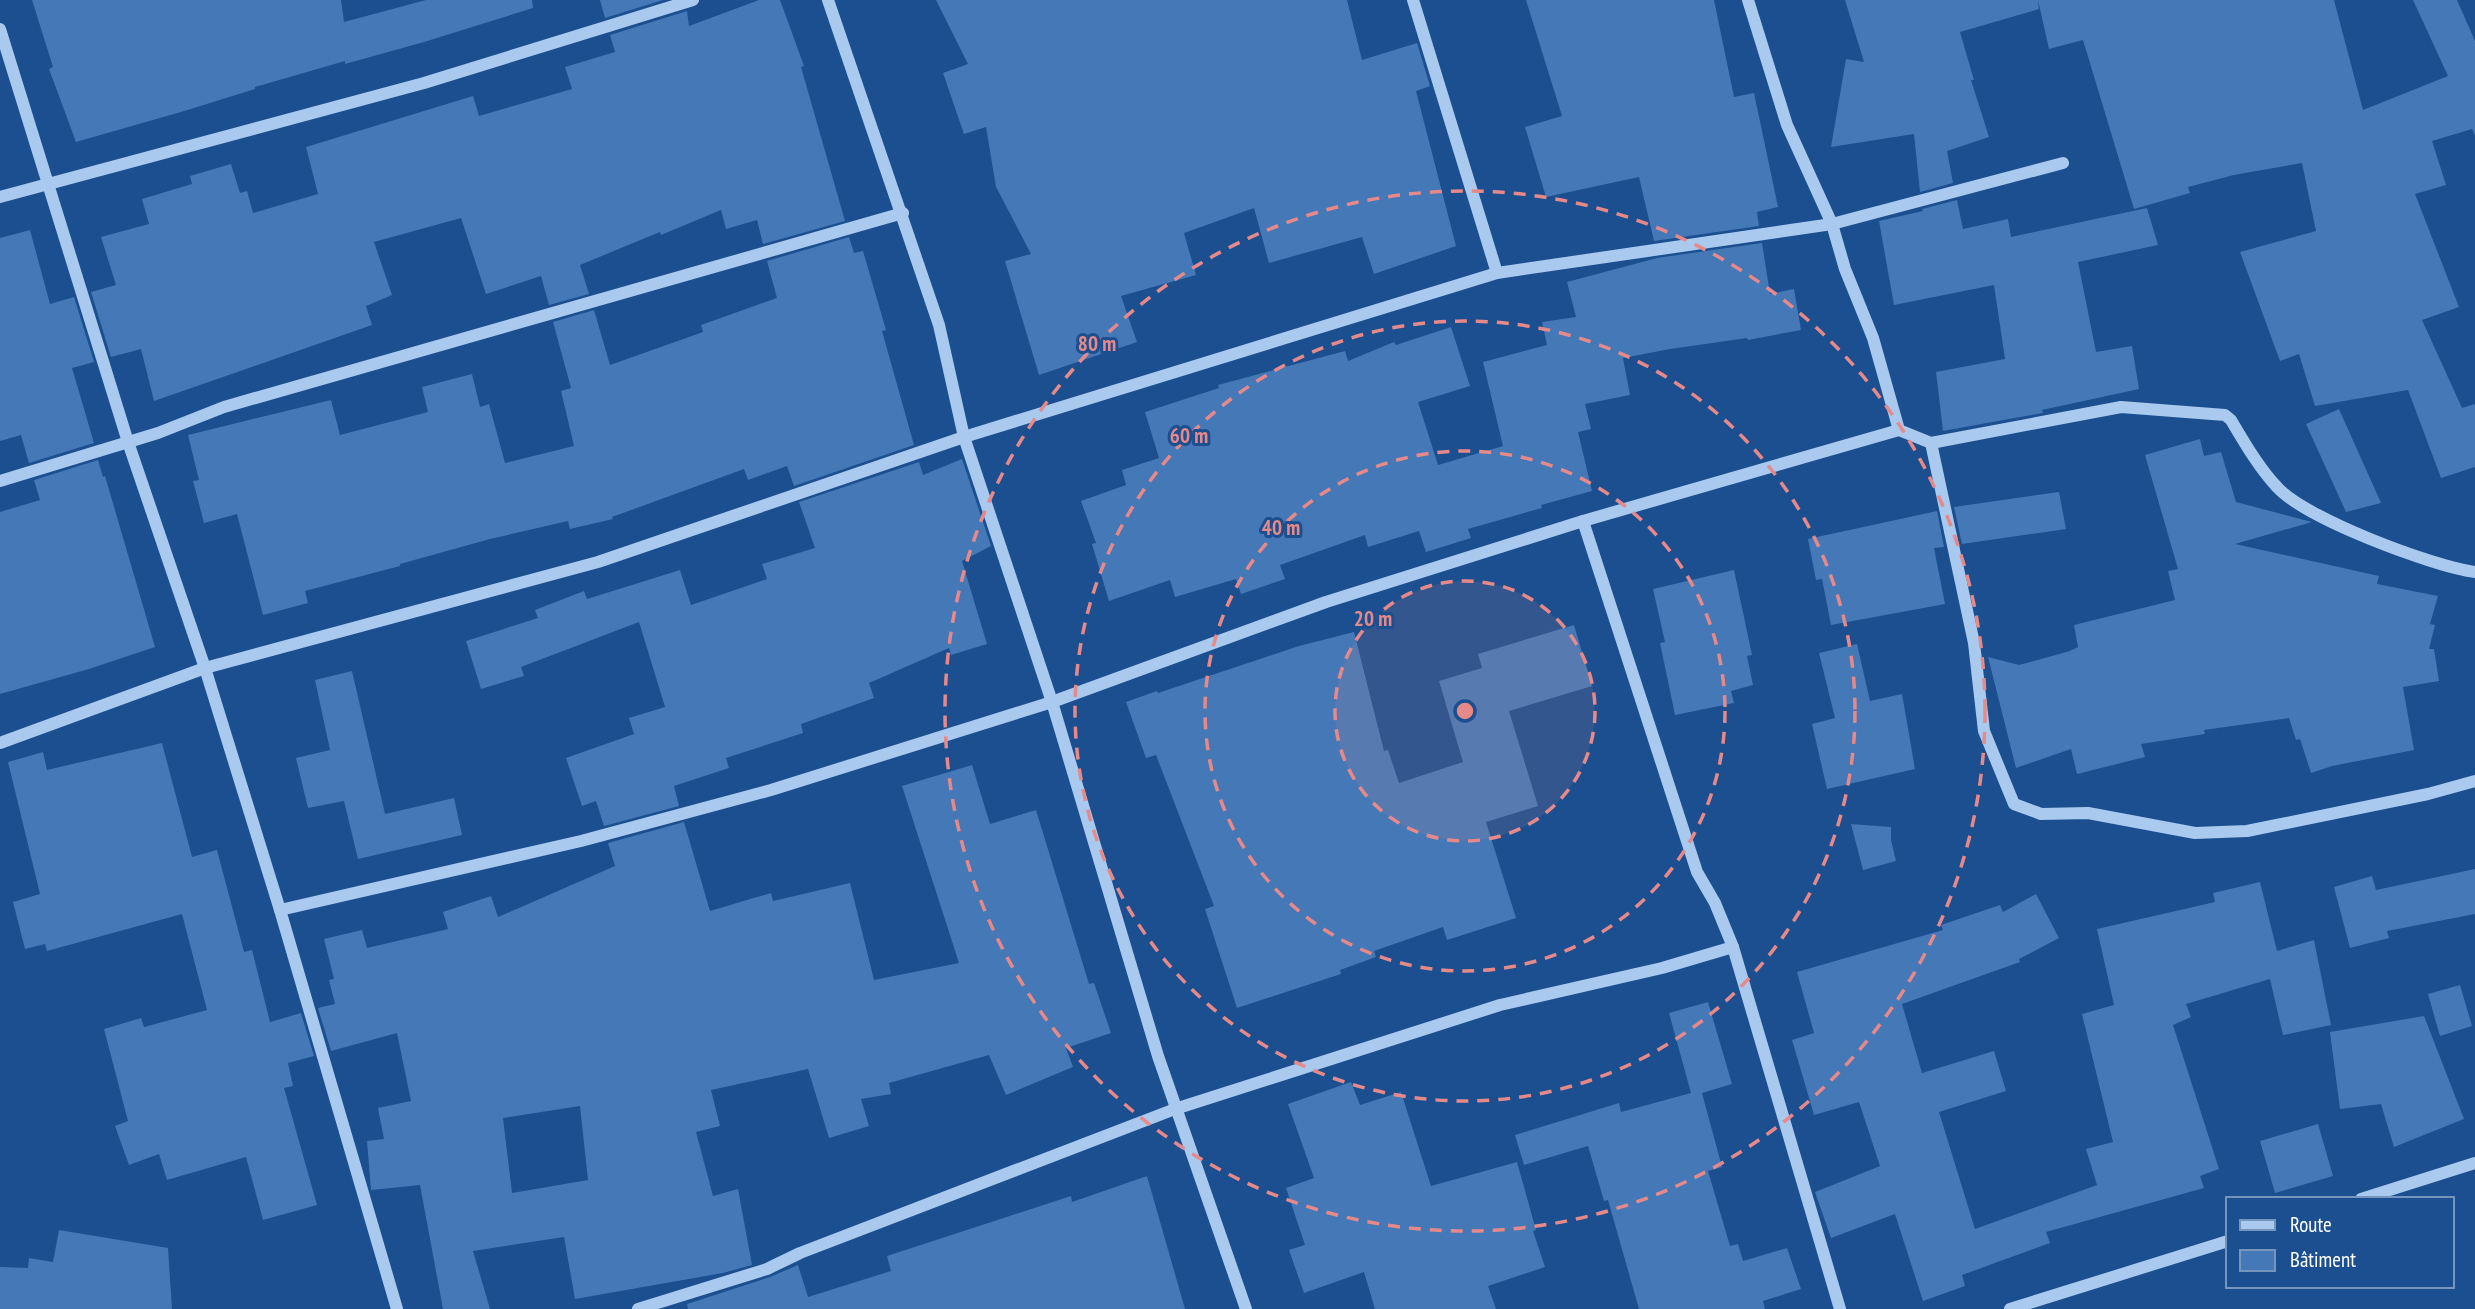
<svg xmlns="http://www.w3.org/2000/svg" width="2475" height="1309" font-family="'PT Sans Narrow',sans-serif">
<rect width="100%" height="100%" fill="#1b4f8f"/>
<g fill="#4478b7" fill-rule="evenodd">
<path d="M32 0H341L344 22 426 0H532L533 8 424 42 345 64V61L255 87V89L181 112 76 142 49 69 53 67Z"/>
<path d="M600 0H663L605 18Z"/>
<path d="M759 0H780L804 66 801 67 845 221 763 244 757 220 726 229 721 210 661 235 660 232 580 265 589 294 549 305 541 276 486 294 461 218 374 242 392 295 366 306 372 325 154 401 141 349 111 357 91 292 116 285 101 237 149 224 142 199 192 184 190 176 231 164 240 193 247 191 253 213 318 194 306 147 473 96 479 116 572 89 565 67 615 52 610 35 687 11 689 26Z"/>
<path d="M936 0H1347L1362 60 1417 43 1430 86 1416 91 1456 246 1374 274 1362 237 1269 263 1254 208 1184 233 1196 275 1121 296 1137 342 1039 375 1005 261 1031 254 996 187 986 127 964 134 943 73 968 64Z"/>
<path d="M1526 0H1714L1734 97 1754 93 1778 207 1757 212 1759 226 1654 241 1639 177 1546 197 1525 127 1562 116Z"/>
<path d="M1845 0H2038L2039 9 1960 32 1974 80H1971L1989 137 1947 151 1953 183 1920 192 1914 134 1831 147 1846 59 1864 62Z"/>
<path d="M2038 0H2334L2363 110 2448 76 2413 0H2457L2475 41V135L2472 129 2432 141 2446 185 2415 194 2459 307 2422 320 2462 408 2475 404V467L2441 478 2408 390 2315 406 2299 354 2280 361 2240 252 2316 231 2302 163 2234 175 2188 187 2190 193 2134 209 2083 40 2049 49Z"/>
<path d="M1957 200 1963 229 2008 219 2011 237 2147 208 2158 245 2078 262 2096 352 2132 346 2139 389 2042 410 2043 413 1943 431 1936 372 2005 359 1994 285 1894 305 1879 221 1923 211 1922 209Z"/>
<path d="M30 230 50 304 74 297 94 362 72 368 94 443 29 463 21 435 0 441V238Z"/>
<path d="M849 237 854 253 863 251 886 330 882 331 914 445 794 486 787 466 748 480 744 469 612 517 613 519 570 529 568 521 490 539 400 564V566L305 591 308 603 263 615 237 514 204 523 193 481 199 480 188 435 331 400 340 435 428 412 422 387 472 374 480 407 489 404 505 463 574 446 561 391 571 388 553 322 594 310 610 365 703 332 701 325 777 298 767 261Z"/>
<path d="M1762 243 1770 294 1794 289 1801 330 1748 340 1747 338 1670 349 1623 358 1630 395 1585 404 1591 429 1578 432 1592 491 1541 505 1542 508 1468 529 1471 538 1426 552 1419 531 1368 547 1365 535 1280 565 1285 579 1241 594 1236 579 1175 597 1170 580 1109 601 1092 544 1096 543 1081 501 1126 485 1122 470 1159 458 1145 412 1219 388 1218 385 1345 351 1348 361 1394 342 1396 345 1451 327 1470 386 1418 402 1438 465 1503 446 1483 362 1547 345 1542 322 1576 317 1567 282 1657 258Z"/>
<path d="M2339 409 2381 503 2346 512 2306 424Z"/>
<path d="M2200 439 2204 456 2221 452 2236 502 2312 522 2235 544 2379 576 2377 584 2438 596 2430 624 2435 625 2429 649H2434L2439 681 2403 687 2414 750 2332 766 2311 773 2300 739 2296 740 2289 718 2204 730 2205 734 2141 744 2145 757 2077 774 2071 749 2016 768 1988 657 2019 665 2070 651 2078 647 2074 625 2175 600 2168 571 2178 569 2145 455Z"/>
<path d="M962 459 991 546 962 561 987 644 951 655 949 648 869 683 874 698 801 724 803 733 726 758 729 768 674 786 679 806 604 826 596 801 582 806 566 758 634 734 629 718 665 707 639 622 521 667 524 676 481 689 466 641 538 618 535 610 584 591 587 599 680 570 691 605 767 579 762 564 815 548 799 502 919 462 923 475Z"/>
<path d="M98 460 103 477 105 476 155 647 89 669 0 694V512L40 500 34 480Z"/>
<path d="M2059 492 2066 529 1962 544 1954 507Z"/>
<path d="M1937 511 1944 547 1934 548 1945 604 1831 625 1822 579 1816 580 1808 539Z"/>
<path d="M1734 570 1752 655 1747 656 1753 685 1731 691 1734 703 1675 715 1660 643 1665 642 1653 589Z"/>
<path d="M1574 625 1592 686 1509 711 1538 806 1486 822 1516 918 1447 940 1443 927 1374 951 1376 957 1340 970 1341 974 1237 1008 1205 909 1214 906 1156 755 1146 758 1126 702 1157 691 1158 693 1299 646 1354 632 1384 751 1388 750 1399 783 1463 762 1439 681 1482 668 1478 654Z"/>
<path d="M1857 644 1870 701 1902 694 1915 769 1827 789 1812 724 1835 718 1819 653Z"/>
<path d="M352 671 385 814 454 798 462 835 358 859 344 801 308 808 296 758 330 750 315 680Z"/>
<path d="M162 743 192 857 217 850 244 952 252 950 270 1022 301 1013 314 1056 288 1063 293 1086 284 1088 317 1205 263 1220 246 1157 167 1180 159 1154 129 1165 115 1126 128 1121 104 1029 141 1018 144 1027 207 1010 182 914 47 951 45 944 25 949 13 902 40 894 8 762 43 752 47 770Z"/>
<path d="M972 765 990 824 1036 810 1089 984 1094 983 1111 1033 1066 1048 1073 1067 1006 1095 989 1055 889 1083 891 1094 861 1099 869 1126 829 1138 808 1069 711 1090 720 1126 696 1132 713 1196 738 1189 752 1265 723 1273 575 1299 564 1237 473 1251 490 1309H443L420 1185 371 1190 367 1141 384 1139 378 1108 411 1101 397 1033 331 1051 318 1008 335 1004 329 980 334 979 324 939 362 930 367 948 448 929 443 912 491 896 498 917 615 866 608 843 684 822 710 911 771 893 773 901 850 883 874 980 959 963 902 786ZM580 1106 588 1180 512 1193 503 1118Z"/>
<path d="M1851 824 1891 827V840L1896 861 1863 870Z"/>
<path d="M2475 869V914L2387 931 2389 938 2350 948 2334 887 2372 876 2376 890Z"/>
<path d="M2260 882 2277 951 2314 940 2331 1025 2283 1035 2270 979 2186 1004 2191 1017 2173 1025 2219 1169 2200 1176 2204 1188 2046 1232 2050 1243 1962 1275 1965 1286 1923 1301 1895 1214 1831 1238 1815 1192 1880 1166 1859 1102 1814 1115 1792 1040 1814 1033 1797 972 1943 930 1941 925 2000 905 2003 912 2036 894 2059 938 2019 959 2020 962 1902 1004 1922 1073 1994 1051 2006 1091 1939 1112 1975 1229 2097 1185 2086 1149 2113 1142 2082 1014 2114 1005 2097 929 2215 902 2213 893Z"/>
<path d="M2460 985 2472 1026 2440 1036 2428 994Z"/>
<path d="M1708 1002 1732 1084 1702 1093 1722 1167 1708 1171 1730 1246 1738 1244 1743 1261 1787 1248 1801 1289 1763 1301 1765 1309H1639L1608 1200 1604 1201 1588 1146 1524 1165 1515 1135 1619 1103 1621 1112 1691 1093 1669 1013Z"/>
<path d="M2424 1016 2464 1119 2394 1147 2381 1104 2340 1109 2330 1032Z"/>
<path d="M1351 1082 1360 1105 1401 1092 1431 1186 1517 1162 1536 1230 1533 1231 1545 1267 1488 1286 1496 1309H1375L1364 1272 1304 1293 1289 1250 1305 1245 1286 1188 1314 1178 1288 1104Z"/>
<path d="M2318 1124 2333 1176 2275 1193 2260 1141Z"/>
<path d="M1147 1176 1185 1309H688L687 1304 770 1277 798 1265 808 1297 891 1271 887 1256 1071 1196 1072 1202Z"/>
<path d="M59 1230 168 1248 172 1309H0V1267L28 1268 29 1258 53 1262Z"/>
</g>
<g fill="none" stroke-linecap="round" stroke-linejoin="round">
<g stroke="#a9c9ee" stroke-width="12">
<path d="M828 0 939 325 964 437 1052 702 1158 1056 1246 1309"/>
<path d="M1413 0 1497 273"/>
<path d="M1748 0 1787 125 1832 224 1845 269 1873 338 1899 430 1931 443 2121 407 2225 415 2231 420C2244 442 2259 468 2277 487 2306 519 2432 566 2475 572"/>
<path d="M0 29 128 442 205 668 280 910 397 1309"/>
<path d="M0 197 424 83 693 0"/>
<path d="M1931 443 1974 643 1984 731 2014 804 2041 814 2088 813 2195 833 2247 831 2428 794 2475 781"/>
<path d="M0 481 158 433 224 407 903 213"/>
<path d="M1583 521 1697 872 1715 903 1733 947 1840 1309"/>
<path d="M0 743 205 668 598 562 964 437 1497 273 1832 224 2063 163"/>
<path d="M280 910 581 841 771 790 1052 702 1326 602 1583 521 1899 430"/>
<path d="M2361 1199 2475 1163"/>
<path d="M638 1309 767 1269 800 1253 1175 1109 1500 1005 1662 968 1733 947"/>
<path d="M2010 1309 2228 1241"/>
</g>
</g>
<circle cx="1465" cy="711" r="130" fill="#e88989" fill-opacity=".12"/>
<g fill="none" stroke="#e88989" stroke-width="3.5" stroke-dasharray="12 9">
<circle cx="1465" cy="711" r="130"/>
<circle cx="1465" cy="711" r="260"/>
<circle cx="1465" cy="711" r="390"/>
<circle cx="1465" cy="711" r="520"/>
</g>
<circle cx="1465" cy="711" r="10" fill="#e88989" stroke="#1b4f8f" stroke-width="3.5"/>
<g font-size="21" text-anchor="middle" font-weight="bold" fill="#e88989" stroke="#1b4f8f" stroke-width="6" stroke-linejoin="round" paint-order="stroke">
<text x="1097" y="351">80 m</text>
<text x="1189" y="443">60 m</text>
<text x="1281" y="535">40 m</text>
<text x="1373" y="626">20 m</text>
</g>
<rect x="2226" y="1197" width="228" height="91" fill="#1b4f8f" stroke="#7695bc" stroke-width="2"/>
<rect x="2240" y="1220" width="35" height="10" fill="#a9c9ee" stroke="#7695bc" stroke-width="2"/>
<text x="2290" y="1232" font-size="21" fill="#ffffff">Route</text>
<rect x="2240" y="1250" width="35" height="21" fill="#4478b7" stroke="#7695bc" stroke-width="2"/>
<text x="2290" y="1267" font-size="21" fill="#ffffff">Bâtiment</text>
</svg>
